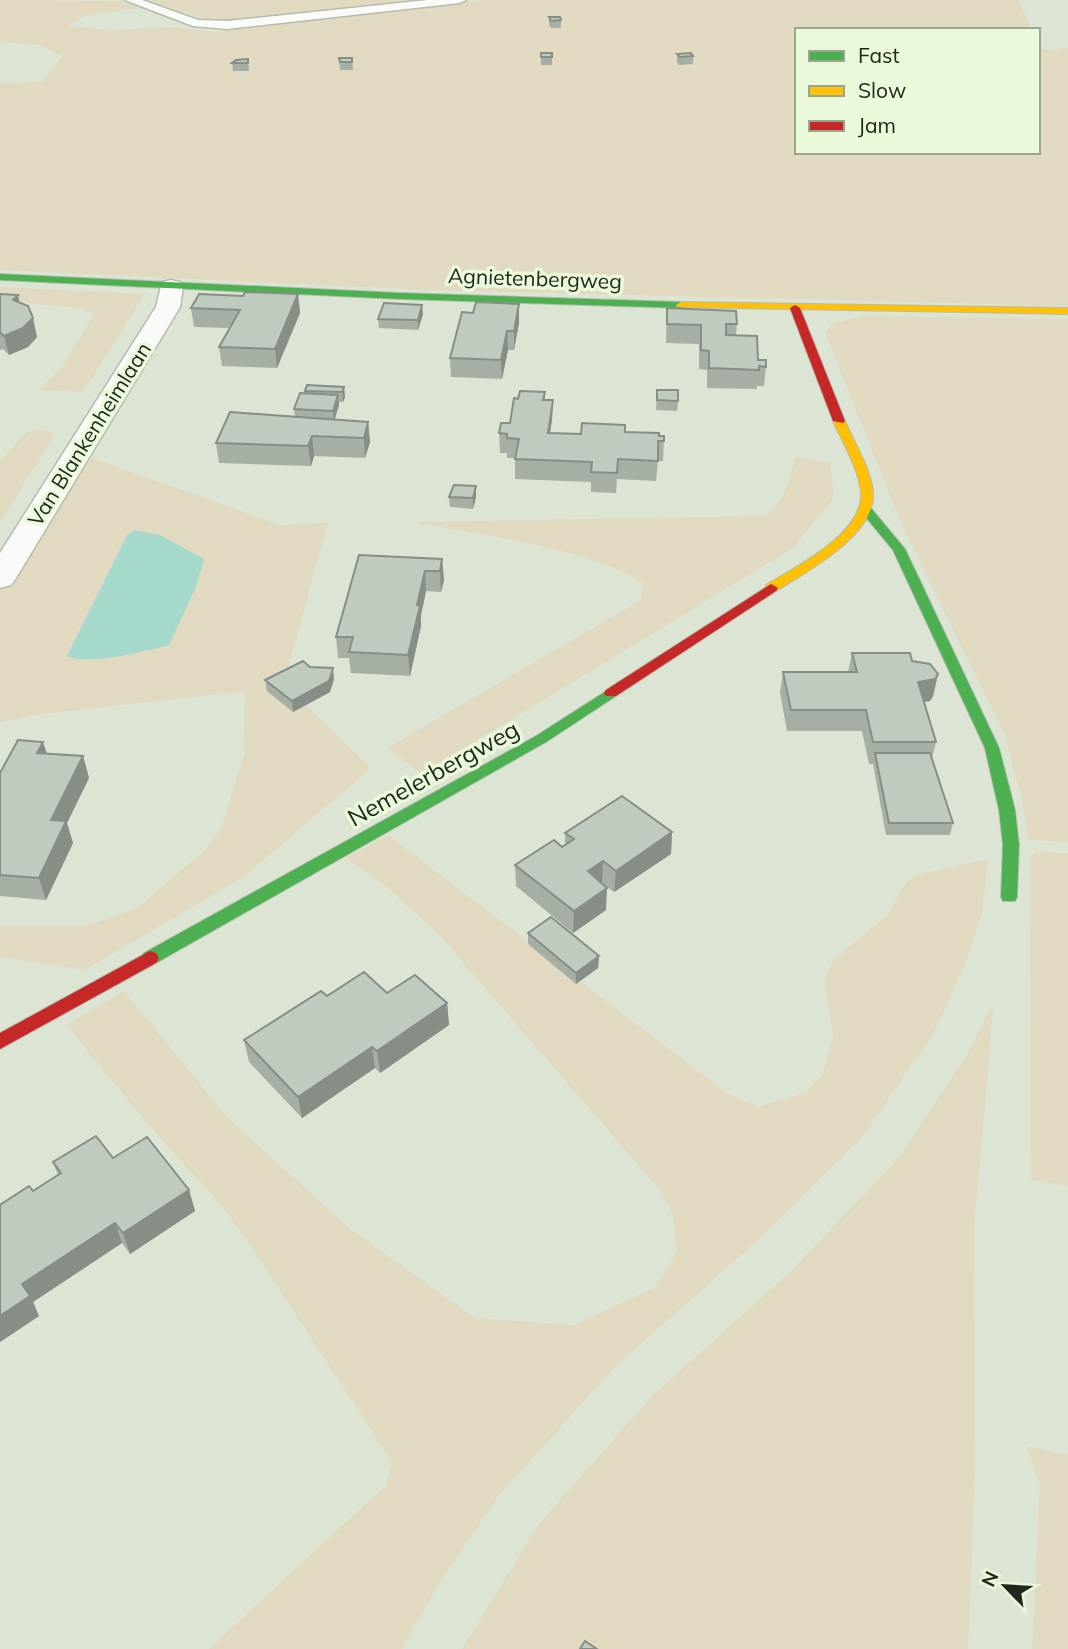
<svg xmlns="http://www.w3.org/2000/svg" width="1068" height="1649" font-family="Mulish,sans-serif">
<rect width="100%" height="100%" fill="#dce5d4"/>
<g fill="#e2d9c1" fill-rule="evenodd">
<path d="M0 0 120 1 141 8 87 15 68 26 112 30 175 27 215 32 482 0H1019L1030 27 1028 30H797V152H1038V47L1052 51 1068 48V306L427 290 0 270V83L42 82 62 56 39 45 0 42Z"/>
<path d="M141 0H429L230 21 210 20Z"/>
<path d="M0 287 145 294 83 392 38 390 61 368 95 313 77 308 0 301Z"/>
<path d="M864 316 1068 319V842L1028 840 1022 799 1004 734 899 518 825 333 833 323Z"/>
<path d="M42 430 56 433 0 523V461L27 432Z"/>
<path d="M75 452 281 525 328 523 284 683 371 768 245 876 85 970 0 957V926H85L137 908 205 850 221 828 244 755 245 691 43 714 0 722V572ZM127 535 147 650 99 657 67 656Z"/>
<path d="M796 457 830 463 834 498 793 548 422 774 387 748 641 600 643 584C602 550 469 533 412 522L766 516 784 494Z"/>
<path d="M388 835 727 1093 757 1107 805 1093 823 1074 833 1036 824 979 833 960 888 915 903 886 915 875 988 859 982 913 966 963 932 1036 863 1136 755 1243 617 1365 500 1494 437 1586 402 1649H209L386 1485 392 1462 249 1243 217 1200 157 1135 66 1025 124 991 227 1117 349 1228 475 1318 574 1325 656 1287 677 1251 672 1214 658 1188 440 936 387 887 346 858Z"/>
<path d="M1037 852 1068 853V1186L1031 1180 1030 857Z"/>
<path d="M994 1001 974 1229 975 1467 968 1649H462L538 1525 651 1397 790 1272 898 1159 968 1053Z"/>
<path d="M1027 1446 1068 1455V1649H1032L1040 1485Z"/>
</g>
<path fill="#a4d9cc" d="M135 530 160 535 204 559 195 589 169 645C147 651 87 666 67 656L127 535Z"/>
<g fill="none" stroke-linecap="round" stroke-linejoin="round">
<g stroke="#b5bcaf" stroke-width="3">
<path id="lane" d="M125 0H142L198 20 227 21 428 0H466L460 3 227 29 193 26Z"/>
</g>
<g stroke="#b5bcaf" stroke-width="3">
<path id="street" d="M171 280 180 282 183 287 180 307 16 578 11 585 0 588V553L156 307 162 282Z"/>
</g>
<g stroke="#b5bcaf" stroke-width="2">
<g id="fast">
<path d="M0 274 400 293 681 302 686 305 681 308 400 299 0 280Z"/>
<path d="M866 506 870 507 905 549 999 748 1015 810 1019 845 1017 897 1015 901H1003L1001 897 1003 845 999 810 985 748 893 550 860 510Z"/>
<path d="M611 688 616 690 618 693 616 696 546 742 156 963H144L141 958 144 953 536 736Z"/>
</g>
</g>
<g stroke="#b5bcaf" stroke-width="2">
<g id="slow">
<path d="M681 302 1068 308V314L677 307 676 305Z"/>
<path d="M839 418 845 421C854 443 870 467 873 491 878 534 806 572 776 591H766V585C796 567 864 533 861 493 859 469 843 443 833 421Z"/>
</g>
</g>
<g stroke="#b5bcaf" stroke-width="2">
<g id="jam">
<path d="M795 305 800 308 845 421 843 423 833 421 790 308Z"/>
<path d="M771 584 778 588 776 591 616 696H606L604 693 606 690Z"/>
<path d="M150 951 156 953 159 958 156 963 0 1049V1033Z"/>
</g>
</g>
<use href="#lane" fill="#fafbf9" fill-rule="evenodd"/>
<use href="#street" fill="#fafbf9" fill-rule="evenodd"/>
<use href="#fast" fill="#4caf50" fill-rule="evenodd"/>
<use href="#slow" fill="#ffc107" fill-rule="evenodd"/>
<use href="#jam" fill="#c62828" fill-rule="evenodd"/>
</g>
<g fill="#a5afa4">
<path d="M549 17 561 20V28H551L549 25Z"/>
<rect x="541" y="53" width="11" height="12"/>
<path d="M677 54 693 56V64L679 65 677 62Z"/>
<path d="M339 58H352L353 70H340Z"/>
<path d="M248 59 249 71H233L232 63Z"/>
<path d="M0 294 20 303 37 337 28 347 9 355 3 349 0 350Z"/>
<path d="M298 294 300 313 277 368 222 366 219 347 230 328 194 327 191 308 243 296Z"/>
<path d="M667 308 737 324 736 335 766 367 764 386H757V389L707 388V370L699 369V344L666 343Z"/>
<path d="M423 314 418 330 379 328 378 319Z"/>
<path d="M519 323 514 350H508L502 379 451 377 450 358Z"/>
<path d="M344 387 345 397 343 402H339V405L335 419 368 422 370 442 365 458 314 456 311 466 219 463 216 443 295 417 294 409 306 393 305 391Z"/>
<path d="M657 390 678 401 677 411 656 410Z"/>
<path d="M545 392V400H553L552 420 550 433 581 434 625 432 664 436 663 461H658L656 481 617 479 616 493 591 492V482L515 479V458H507V453H500L499 433 510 423 518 399Z"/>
<path d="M449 497H476L473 509 450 507Z"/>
<path d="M359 555 442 559 444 580 441 592 426 591 421 615V626L410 676 351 673 349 658H338L336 637Z"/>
<path d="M852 653 912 661 938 674 933 696 930 701 924 702 936 742 932 758 953 823 950 835H886L873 764H869L862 731H787L780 693 783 672H848Z"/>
<path d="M310 667 334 679 330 692 293 712 267 691 265 680Z"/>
<path d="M47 754 83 756 89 778 67 823 73 843 46 900 0 896V773Z"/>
<path d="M672 832 671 854 614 892 601 883 606 910 573 933 516 886 515 865 565 845V833Z"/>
<path d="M528 933 599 956 598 968 576 984 528 944Z"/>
<path d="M387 993 447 1003 449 1025 380 1073 375 1068 302 1118 249 1062 244 1040 327 996Z"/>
<path d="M113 1158 189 1190 195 1211 130 1254 122 1243 33 1302 39 1316 0 1342V1205L33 1191 58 1175 53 1162Z"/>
</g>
<g fill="#868e86">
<path d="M298 294 300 313 277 368 275 349Z"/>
<path d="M18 295 22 313 13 300Z"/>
<path d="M519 304V323L514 350V331Z"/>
<path d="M422 305 423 314 418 330V320Z"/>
<path d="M33 318 37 337 28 347 9 355 4 336Z"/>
<path d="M507 331 508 350 502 379 501 360Z"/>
<path d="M344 387 345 397 343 402 342 392Z"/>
<path d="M338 395 339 405 334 421 333 411Z"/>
<path d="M553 400 552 420 547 452 548 433Z"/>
<path d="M368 422 370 442 365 458 364 438Z"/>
<path d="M312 436 314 456 311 466 308 446Z"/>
<path d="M476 486V497L473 509V498Z"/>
<path d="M442 559 444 580 441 592 440 571Z"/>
<path d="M425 571 426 591 421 615V626L410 676 408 655 417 605Z"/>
<path d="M333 668 334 679 330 692 293 712 292 701Z"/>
<path d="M938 674 933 696 930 701 913 703 918 682Z"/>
<path d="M43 742 50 763 37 753Z"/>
<path d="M83 756 89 778 67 823 73 843 46 900 39 878 51 820Z"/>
<path d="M672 832 671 854 614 892 616 871Z"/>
<path d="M603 861 602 882 587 892 588 871Z"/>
<path d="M607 888 606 910 573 933 574 911Z"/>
<path d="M599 956 598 968 576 984V973Z"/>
<path d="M447 1003 449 1025 380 1073 377 1051Z"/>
<path d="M372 1047 375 1068 302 1118 298 1097Z"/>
<path d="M189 1190 195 1211 130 1254 123 1233Z"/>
<path d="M115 1223 122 1243 33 1302 39 1316 0 1342V1316L22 1284Z"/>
</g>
<g fill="#c0cbbf" stroke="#868e86" stroke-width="2">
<path d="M549 17H560L561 20 551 21Z"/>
<rect x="541" y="53" width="11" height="4"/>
<path d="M691 53 693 56 680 57 677 54Z"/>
<path d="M339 58H352V62H340Z"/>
<path d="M248 59V63H232L236 60Z"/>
<path d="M245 292 298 294 275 349 219 347 240 310 191 308 199 294 243 296Z"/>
<path d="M0 294 18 295 13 300 28 306 33 318 23 328 4 336 0 332Z"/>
<path d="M476 302 519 304 514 331H507L501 360 450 358 462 312 473 313Z"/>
<path d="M384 303 422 305 418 320 378 319Z"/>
<path d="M667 308 736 311 737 324H726V335L757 336 758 360H766V367L759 366V370L709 368V351L701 350V325L667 324Z"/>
<path d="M307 385 344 387 342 392 305 391Z"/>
<path d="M657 390H678V401L657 400Z"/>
<path d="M520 391 545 392 543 400H553L548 433 581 434 582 423 625 425V432L659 433V436H664V441H658V461L618 459 617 473 591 472 592 462 515 459 519 439 507 438V434L499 433 501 423H510L514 398 518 399Z"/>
<path d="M300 393 338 395 333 411 294 409Z"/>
<path d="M230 412 368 422 364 438 312 436 308 446 216 443Z"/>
<path d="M454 485 476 486 473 498 449 497Z"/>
<path d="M359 555 442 559 440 571H425L417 605 420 606 408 655 349 652 353 637H336Z"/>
<path d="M852 653H910L912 661 930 664 938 674 935 679 918 682 936 742H873L866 710H791L783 672H857Z"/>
<path d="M303 661 310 667 333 668 329 681 292 701 265 680Z"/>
<path d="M18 740 43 742 37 753 83 756 51 820 66 821 39 878 0 875V773Z"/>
<path d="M875 753H930L953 823H889Z"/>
<path d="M622 796 672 832 616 871 603 861 588 871 607 888 574 911 515 865 554 840 562 847 574 839 565 833Z"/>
<path d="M551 917 599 956 576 973 528 933Z"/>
<path d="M364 972 387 993 415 975 447 1003 377 1051 372 1047 298 1097 244 1040 321 991 327 996Z"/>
<path d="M96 1136 113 1158 147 1137 189 1190 123 1233 115 1223 22 1284 30 1296 0 1316V1205L29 1186 33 1191 61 1173 53 1162Z"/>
<path d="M585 1641 597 1649H580Z"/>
</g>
<g text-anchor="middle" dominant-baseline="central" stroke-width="7" stroke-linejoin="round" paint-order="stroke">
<g font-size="21" fill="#21271c" stroke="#e9f9da">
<text transform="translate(535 278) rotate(2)">Agnietenbergweg</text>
<text transform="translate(89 434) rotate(-58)">Van Blankenheimlaan</text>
</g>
<g font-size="24" fill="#21271c" stroke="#e9f9da">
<text transform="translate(433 773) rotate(-29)">Nemelerbergweg</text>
</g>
</g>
<rect x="795" y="28" width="245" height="126" fill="#e9f9da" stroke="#99a58e" stroke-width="2"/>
<rect x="809" y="51" width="35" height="10" fill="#4caf50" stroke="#99a58e" stroke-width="2"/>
<text x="858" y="63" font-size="21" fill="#21271c">Fast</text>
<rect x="809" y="86" width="35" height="10" fill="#ffc107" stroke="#99a58e" stroke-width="2"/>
<text x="858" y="98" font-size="21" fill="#21271c">Slow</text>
<rect x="809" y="121" width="35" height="10" fill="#c62828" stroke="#99a58e" stroke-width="2"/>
<text x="858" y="133" font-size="21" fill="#21271c">Jam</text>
<g transform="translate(1005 1586) rotate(295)" stroke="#e9f9da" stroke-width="5" paint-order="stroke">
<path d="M0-5L12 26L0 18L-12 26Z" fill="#21271c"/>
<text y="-10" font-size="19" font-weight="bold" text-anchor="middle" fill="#21271c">N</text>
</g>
</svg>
